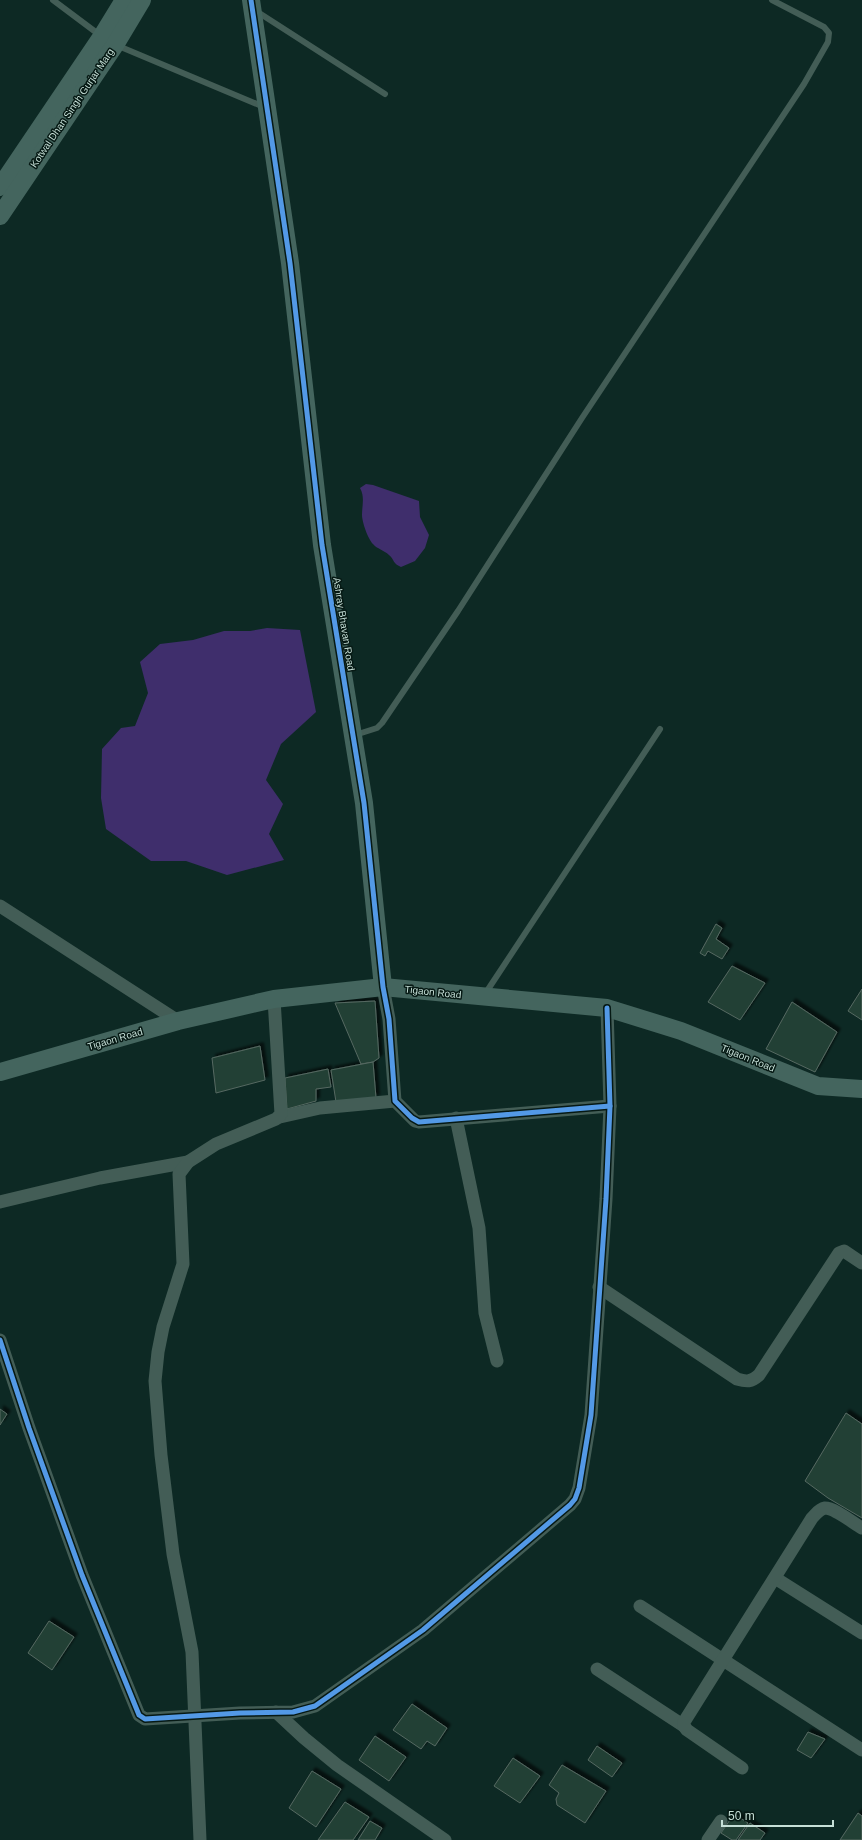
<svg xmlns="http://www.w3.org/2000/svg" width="862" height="1840" font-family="Helvetica,sans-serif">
<defs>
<filter id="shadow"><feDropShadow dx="3.5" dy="-3.5" stdDeviation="1" flood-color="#0009"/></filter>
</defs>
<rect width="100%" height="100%" fill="#0d2924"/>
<g fill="#3f2e6c">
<path d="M366 484 373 485 419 501 420 517 429 535 425 548 415 561 401 567C392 563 395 560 389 555 384 550 377 549 373 544 368 539 362 522 362 515 362 505 365 497 360 488Z"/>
<path d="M267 628 300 630 316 712 281 744 266 780 283 804 269 834 284 860 227 875 186 861H151L106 829 101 798 102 749 121 728 135 726 148 693 140 662 160 644 193 640 224 631H250Z"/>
</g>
<g fill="#224034" stroke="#566962" filter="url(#shadow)">
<path d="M716 924 722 928 716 939 729 948 722 959 708 951 705 956 700 953Z"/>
<path d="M732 966 765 983 740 1020 708 1002Z"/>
<path d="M862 989V1020L848 1011Z"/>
<path d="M375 1001 379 1058 373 1062 361 1064 335 1003Z"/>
<path d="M792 1002 837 1032 815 1072 766 1049Z"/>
<path d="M260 1046 265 1080 216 1093 212 1058Z"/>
<path d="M373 1062 376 1098 336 1102 331 1070Z"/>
<path d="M328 1069 331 1087 316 1089V1101L287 1109 285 1078Z"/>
<path d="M0 1409 7 1414 0 1425Z"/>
<path d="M846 1413 862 1424V1518L828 1498 805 1481Z"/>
<path d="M49 1621 74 1637 52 1670 28 1653Z"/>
<path d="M412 1704 447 1728 435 1746 427 1741 421 1749 393 1730Z"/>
<path d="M808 1732 825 1739 811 1758 797 1750Z"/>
<path d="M375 1736 406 1757 389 1781 359 1760Z"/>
<path d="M597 1746 622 1763 612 1777 588 1760Z"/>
<path d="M513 1758 540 1776 520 1803 494 1786Z"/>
<path d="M562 1765 606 1791 585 1823 557 1805 556 1799 559 1793 549 1785Z"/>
<path d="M312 1771 341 1789 316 1827 289 1808Z"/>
<path d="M345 1802 369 1817 353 1840H318Z"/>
<path d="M858 1813 862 1816V1840H840Z"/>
<path d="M734 1814 748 1823 736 1840H732L721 1833Z"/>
<path d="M370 1821 382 1828 375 1840H358Z"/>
<path d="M750 1823 765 1833 760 1840H738Z"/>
</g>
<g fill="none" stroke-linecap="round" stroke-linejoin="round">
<g stroke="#435d56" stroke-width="6">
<path d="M53 0 101 36"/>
<path d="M256 11 385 94"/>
<path d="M116 45 264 107"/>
<path d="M355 735 377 728 382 723 458 611 582 418 804 84 828 42 829 33 824 27 772 0"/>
<path d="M485 994 660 729"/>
</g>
<g stroke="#435d56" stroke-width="13">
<path d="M0 906 178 1021"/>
<path d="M383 987 389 1019 395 1101 415 1121 419 1122 610 1106"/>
<path d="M280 1117 320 1108 395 1101"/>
<path d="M456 1118 479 1228 485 1313 497 1361"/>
<path d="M0 1202 100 1178 188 1162"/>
<path d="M599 1287 737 1379C747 1382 751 1382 759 1375L839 1253 844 1251 862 1263"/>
<path d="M0 1340 29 1428 82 1575 139 1715 145 1719 240 1713 293 1712 315 1706 423 1630 570 1505 575 1499 579 1488 591 1415 606 1199 610 1106 607 1008"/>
<path d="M775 1578 862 1633"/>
<path d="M640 1606 862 1750"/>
<path d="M597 1669 684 1726"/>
<path d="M276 1712 304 1738 337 1765 445 1840"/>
<path d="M742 1768 687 1730 684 1726V1722L812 1518C816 1514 819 1509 825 1508 835 1508 853 1523 862 1528"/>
<path d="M200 1840 192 1652 173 1554 161 1455 155 1381 158 1352 163 1327 183 1264 179 1174 188 1162 216 1144 276 1119 281 1114 274 999"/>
<path d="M708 1840 721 1821"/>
</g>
<g stroke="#44655e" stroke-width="18">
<path d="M251 0 290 263 322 545 364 803 383 987"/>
<path d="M0 187 102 36 124 0"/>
<path d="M0 216 115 45 142 0"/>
<path d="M0 1072 178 1021 274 999 383 987 607 1008 681 1031 818 1086 862 1089"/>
</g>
<g stroke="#061914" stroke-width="8">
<g id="cycleway">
<path d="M251 0 290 263 322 545 364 803 383 987 389 1019 395 1101 412 1118 419 1122 610 1106"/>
<path d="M0 1340 29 1428 82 1575 139 1715 145 1719 240 1713 293 1712 315 1706 423 1630 570 1505 575 1499 579 1488 591 1415 606 1199 610 1106 607 1008"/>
</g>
</g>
<use href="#cycleway" stroke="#5399e6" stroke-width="5"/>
</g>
<g text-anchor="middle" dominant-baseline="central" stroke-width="3" stroke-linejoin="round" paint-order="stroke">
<g font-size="10" fill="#c6dfd7" stroke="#061914">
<text transform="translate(72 108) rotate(-56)">Kotwal Dhan Singh Gurjar Marg</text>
<text transform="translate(344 624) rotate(81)">Ashray Bhavan Road</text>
<text transform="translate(433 992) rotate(6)">Tigaon Road</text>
<text transform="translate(115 1039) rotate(-16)">Tigaon Road</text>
<text transform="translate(748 1058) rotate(22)">Tigaon Road</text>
</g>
</g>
<path d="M722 1820v6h111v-6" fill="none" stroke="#c6dfd7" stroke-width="2"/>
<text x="728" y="1820" font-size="12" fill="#c6dfd7" stroke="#061914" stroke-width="3" paint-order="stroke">50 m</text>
</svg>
